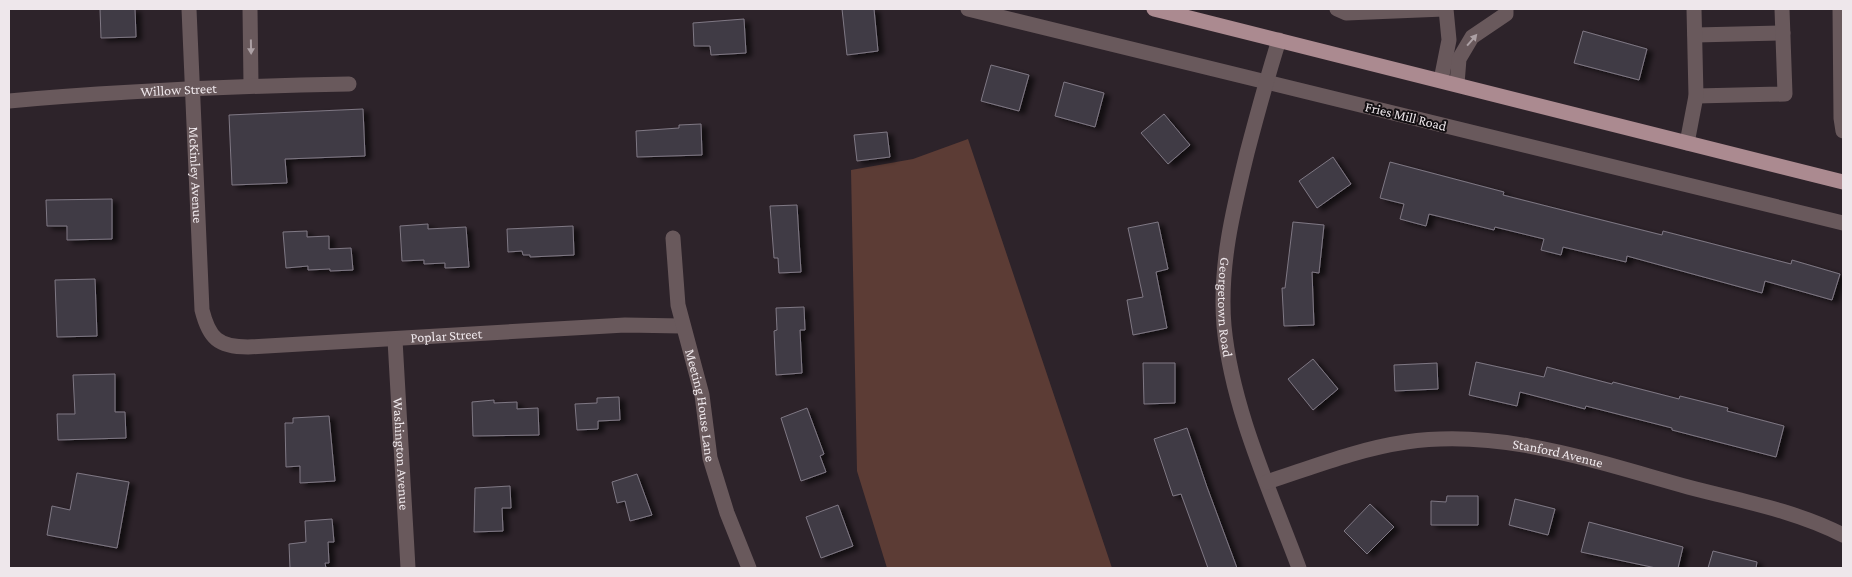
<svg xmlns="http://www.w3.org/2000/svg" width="1852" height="577" font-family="'Crimson Pro',serif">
<defs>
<filter id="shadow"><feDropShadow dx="5.5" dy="3" stdDeviation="2.5" flood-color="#0009"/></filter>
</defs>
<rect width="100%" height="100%" fill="#2d232a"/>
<path fill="#5c3c35" d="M968 139 1112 568H887L857 471 851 170 913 159Z"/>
<g fill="#403b45" stroke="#7f7884" filter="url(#shadow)">
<path d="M100 9H135L136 37 101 38Z"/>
<path d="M842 9H874L878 51 847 55Z"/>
<path d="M744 19 746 53 711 55 710 46H694L693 23Z"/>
<path d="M1583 31 1647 49 1639 80 1574 63Z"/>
<path d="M991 65 1029 75 1019 111 981 101Z"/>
<path d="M1064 82 1104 93 1095 127 1055 116Z"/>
<path d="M363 109 365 156 285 159 287 183 232 185 229 115Z"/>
<path d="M1164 114 1190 145 1168 164 1141 133Z"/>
<path d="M701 124 702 155 637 157 636 131 679 128V125Z"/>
<path d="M887 132 890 157 857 161 854 135Z"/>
<path d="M1333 157 1351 184 1317 208 1299 181Z"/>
<path d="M1390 162 1504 192 1503 195 1586 216 1662 235 1663 231 1791 264 1792 260 1840 274 1832 300 1765 281 1762 293 1627 256 1626 262 1563 247 1561 255 1541 250 1544 239 1495 227 1494 230 1429 214 1426 226 1400 219 1404 204 1380 198Z"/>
<path d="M112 199V239L67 240V226H47L46 200Z"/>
<path d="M797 205 801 272 779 273 778 258H774L770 206Z"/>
<path d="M1158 222 1168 269 1156 272 1167 328 1133 335 1127 300 1143 297 1128 228Z"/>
<path d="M1293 222 1324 225 1319 273 1312 272 1314 325 1284 326 1282 288H1285Z"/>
<path d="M428 224V229L466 227 469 267 445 268V263L424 264V260L402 261 400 226Z"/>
<path d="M573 226 574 255 530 257V255H523L522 251 508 252 507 229Z"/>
<path d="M307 231V237L329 236V249L351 248 353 270 330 271V269L308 270V266L286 268 283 232Z"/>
<path d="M95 279 97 336 57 337 55 280Z"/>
<path d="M804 307 805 330H800L802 373 776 375 774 331 777 330 776 308Z"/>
<path d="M1313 359 1338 389 1313 410 1288 379Z"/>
<path d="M1476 362 1544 377 1547 367 1612 384 1613 382 1679 399 1680 396 1728 408 1727 411 1784 426 1776 457 1672 430V428L1586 406 1585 409 1520 392 1517 406 1469 395Z"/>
<path d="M1143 363H1175V403L1144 404Z"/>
<path d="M1437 363 1438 389 1395 391 1394 365Z"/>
<path d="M115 374V412H125L126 438 58 440 57 414H75L73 375Z"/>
<path d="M619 397 620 420 598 421V429L577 430 575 404 597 403V398Z"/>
<path d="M494 400V403L517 402V409L538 408 539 435 473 436 472 402Z"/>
<path d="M807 408 824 454 820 456 826 472 801 481 781 418Z"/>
<path d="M329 416 335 481 300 483V466L286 467 285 423H293V418Z"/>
<path d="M1187 428 1207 487 1237 568H1208L1181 494 1173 496 1154 439Z"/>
<path d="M77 473 129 482 117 548 47 535 52 506 70 510Z"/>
<path d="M637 474 652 515 630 521 625 501 617 503 612 482Z"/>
<path d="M510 486 511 508H502L503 531 474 532 475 488Z"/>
<path d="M1447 496H1478V525H1431V501L1446 502Z"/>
<path d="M1515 499 1555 509 1548 535 1509 525Z"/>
<path d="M1370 504 1394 527 1367 554 1344 531Z"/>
<path d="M838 505 853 546 821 558 806 517Z"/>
<path d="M332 519 334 542H328L329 563H325L326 568H290L289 544 306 542 305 521Z"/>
<path d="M1589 522 1683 547 1678 568H1656L1581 552Z"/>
<path d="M1713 551 1757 562 1756 568H1708Z"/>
</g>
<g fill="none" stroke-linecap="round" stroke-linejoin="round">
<g stroke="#69595c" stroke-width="15">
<path id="s1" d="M189 9 202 310C209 338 218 347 248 347L625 325 682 326"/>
<path d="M250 9 251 85"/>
<path d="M968 9 1843 223"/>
<path d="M1337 9 1346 13 1444 9"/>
<path d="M1840 9 1841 118 1843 131"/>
<path d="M1695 35 1783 33"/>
<path id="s2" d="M1279 40C1267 78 1257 115 1247 153 1233 210 1219 267 1224 326 1232 409 1270 490 1299 568"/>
<path d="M1441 80 1449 40 1446 9"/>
<path d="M1457 84 1459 59 1472 37 1506 14V9"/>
<path d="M1696 96 1785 94 1782 9"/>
<path id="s3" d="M9 101C122 91 235 86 349 84"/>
<path d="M1687 143 1696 96 1694 9"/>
<path id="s4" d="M673 238 678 305 702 395 710 458 727 513 749 568"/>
<path id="s5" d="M395 340 408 568"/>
<path id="s6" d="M1267 482C1313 467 1358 449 1406 442 1502 428 1597 462 1688 487 1741 501 1794 510 1843 535"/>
</g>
<path stroke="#ab8a90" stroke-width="15" d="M1154 9 1843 182"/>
</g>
<defs><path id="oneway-solid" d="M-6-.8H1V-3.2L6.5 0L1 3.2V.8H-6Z" transform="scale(1.25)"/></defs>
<g fill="#aca0a4">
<use href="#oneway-solid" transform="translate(1472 40) rotate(-49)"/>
<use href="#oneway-solid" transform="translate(251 47) rotate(89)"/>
</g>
<g text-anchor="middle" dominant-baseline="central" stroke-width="4" stroke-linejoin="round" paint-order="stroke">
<g font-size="14" fill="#eee7eb" stroke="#120e11">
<text stroke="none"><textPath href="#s3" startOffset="170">Willow Street</textPath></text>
<text transform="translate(1406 116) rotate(14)">Fries Mill Road</text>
<text stroke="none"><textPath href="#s1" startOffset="166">McKinley Avenue</textPath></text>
<text stroke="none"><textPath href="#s2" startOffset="274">Georgetown Road</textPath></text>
<text stroke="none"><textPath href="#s1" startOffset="566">Poplar Street</textPath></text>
<text stroke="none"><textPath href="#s4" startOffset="170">Meeting House Lane</textPath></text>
<text stroke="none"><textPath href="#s5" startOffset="114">Washington Avenue</textPath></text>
<text stroke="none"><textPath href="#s6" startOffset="298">Stanford Avenue</textPath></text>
</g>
</g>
<rect width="1852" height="577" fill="none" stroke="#eee7eb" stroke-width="20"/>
</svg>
